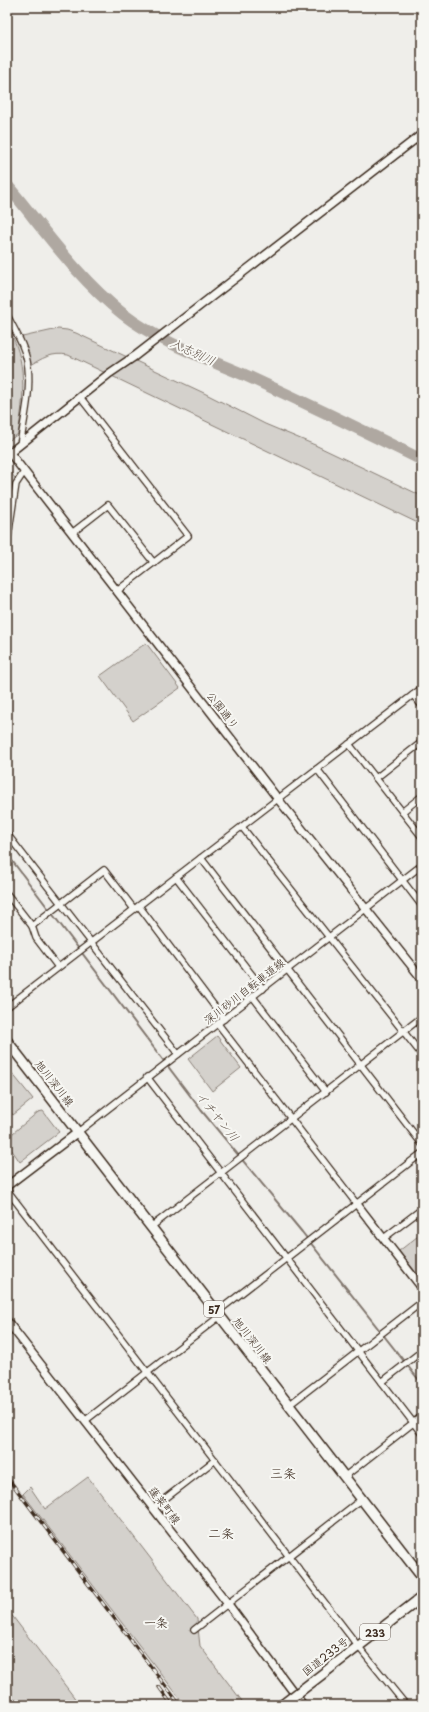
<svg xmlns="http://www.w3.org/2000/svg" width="429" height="1712" font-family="'Playpen Sans','Klee One',sans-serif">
<rect width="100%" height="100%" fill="#efeeea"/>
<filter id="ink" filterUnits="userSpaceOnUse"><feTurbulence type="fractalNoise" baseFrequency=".025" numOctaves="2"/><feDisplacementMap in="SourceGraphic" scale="8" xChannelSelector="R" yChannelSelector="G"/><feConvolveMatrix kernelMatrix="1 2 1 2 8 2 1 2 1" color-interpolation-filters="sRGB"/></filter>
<g filter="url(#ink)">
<g fill="#d4d1cc" stroke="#887e75">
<path d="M7 327C28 359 24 398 18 434L7 442Z"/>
<path d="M58 329 67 330 76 333 204 393 265 424 315 445 422 496V525L68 355C52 352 42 358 28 367L18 338Z"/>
<path d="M7 468 15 478 7 524Z"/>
<path d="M146 643 180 688 133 721 100 676Z"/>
<path d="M217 1036 241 1068 212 1091 188 1059Z"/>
<path d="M7 1067 33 1099 13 1115 7 1107Z"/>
<path d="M43 1111 59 1132 20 1162 7 1143V1138L38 1112Z"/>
<path d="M422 1233V1280L399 1251Z"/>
<path d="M88 1477 197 1619 200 1646 245 1705H185L23 1494 30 1487 45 1509Z"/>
<path d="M7 1609 80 1705H7Z"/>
</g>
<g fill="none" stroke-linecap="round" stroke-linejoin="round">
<g stroke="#81766d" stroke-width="2">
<path d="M7 854 201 1110 302 1232 422 1384"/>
<path d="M7 1701 10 1705"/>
</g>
<path stroke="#afa8a1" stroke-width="12" d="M7 185C43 228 78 279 123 314 159 342 205 358 247 376 306 403 364 431 422 460"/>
<g stroke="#3b2a1e" stroke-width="8">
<g id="minor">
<path d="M7 315C15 331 26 348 28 367 31 392 24 420 20 445"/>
<path d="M80 397 188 536 117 591"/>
<path d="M72 533 108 505 154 563"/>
<path d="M7 544 16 484 24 472"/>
<path d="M413 695 422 706"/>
<path d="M349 744 422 837"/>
<path d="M317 769 422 906"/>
<path d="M376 778 422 742"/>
<path d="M402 812 422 796"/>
<path d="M242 827 422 1055"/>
<path d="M7 834 178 1054"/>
<path d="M201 858 422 1144"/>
<path d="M176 877 263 989"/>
<path d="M7 894 32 926 36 938 58 967"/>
<path d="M139 906 224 1019"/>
<path d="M32 926 104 870 134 909"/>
<path d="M253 997 326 1092"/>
<path d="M7 1007 422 688"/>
<path d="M218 1024 356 1203"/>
<path d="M147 1077 422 1434"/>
<path d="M78 1132 422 865"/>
<path d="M7 1190 358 1646 406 1705"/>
<path d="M151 1227 422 1017"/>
<path d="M384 1238 422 1209"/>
<path d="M217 1312 422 1153"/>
<path d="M382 1382 422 1351"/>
<path d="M289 1405 422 1302"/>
<path d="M86 1420 220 1316"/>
<path d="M344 1477 422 1416"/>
<path d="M153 1508 215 1460"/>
<path d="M194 1630 362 1499"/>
</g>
</g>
<g stroke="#3b2a1e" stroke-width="10">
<g id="tertiary">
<path d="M10 453 278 799 422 979"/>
<path d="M7 455 110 373 135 356 422 134"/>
<path d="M7 1186 78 1132"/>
<path d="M356 1203 422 1288"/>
<path d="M7 1321 228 1604 303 1705"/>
</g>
</g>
<g stroke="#3b2a1e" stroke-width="12">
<path id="primary" d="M7 1041 422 1577"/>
</g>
<g stroke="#3b2a1e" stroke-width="12">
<path id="trunk" d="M329 1669 422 1597"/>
</g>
<use href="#minor" stroke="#f6f6f2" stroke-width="5.5"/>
<use href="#tertiary" stroke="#f6f6f2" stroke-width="7"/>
<use href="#primary" stroke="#f6f6f2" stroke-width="9"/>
<use href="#trunk" stroke="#f6f6f2" stroke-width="9"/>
<g stroke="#3b2a1e" stroke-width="3.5">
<g id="rail">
<path d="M7 1477 180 1705"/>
<path d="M159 1687 172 1705"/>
</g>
</g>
<use href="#rail" stroke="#f6f6f2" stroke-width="2" stroke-dasharray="6" stroke-linecap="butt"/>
<g stroke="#3b2a1e" stroke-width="12" stroke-linecap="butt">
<path id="trunk-bridge" d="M282 1705 329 1669"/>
</g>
<use href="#trunk-bridge" stroke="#f6f6f2" stroke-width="9"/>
</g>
</g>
<g text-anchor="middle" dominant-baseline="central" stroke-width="4" stroke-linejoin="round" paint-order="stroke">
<g fill="#f6f6f2" stroke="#73675e" stroke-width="1">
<rect x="204" y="1301" width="20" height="16" rx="3"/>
<rect x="360" y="1624" width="30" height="16" rx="3"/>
</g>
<g font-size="10" font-weight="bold" fill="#3b2a1e">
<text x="214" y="1309">57</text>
<text x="375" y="1632">233</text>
</g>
<g font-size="11" fill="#3b2a1e" stroke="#f6f6f2">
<text transform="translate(223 710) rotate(52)">公園通り</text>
<text transform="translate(244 991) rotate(-38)">深川砂川自転車道線</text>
<text transform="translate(55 1083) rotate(52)">旭川深川線</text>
<text transform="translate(253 1340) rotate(52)">旭川深川線</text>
<text transform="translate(165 1505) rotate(52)">蓬莱町線</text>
<text transform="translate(325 1656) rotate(-38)">国道233号</text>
</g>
<g font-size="12" font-style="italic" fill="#64564c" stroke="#f6f6f2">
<text transform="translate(193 351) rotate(25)">入志別川</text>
<text transform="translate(218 1116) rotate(51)">イチヤン川</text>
</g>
<g font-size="12" fill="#3b2a1e" stroke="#f6f6f2">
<text x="156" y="1622">一条</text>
</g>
<g font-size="13" fill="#3b2a1e" stroke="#f6f6f2">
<text x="283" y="1472">三条</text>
<text x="221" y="1532">二条</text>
</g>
</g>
<rect width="429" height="1712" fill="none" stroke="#f6f6f2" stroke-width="24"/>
<rect x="12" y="12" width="405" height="1688" fill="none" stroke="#3b2a1e" stroke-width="1.5" filter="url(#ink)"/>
</svg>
